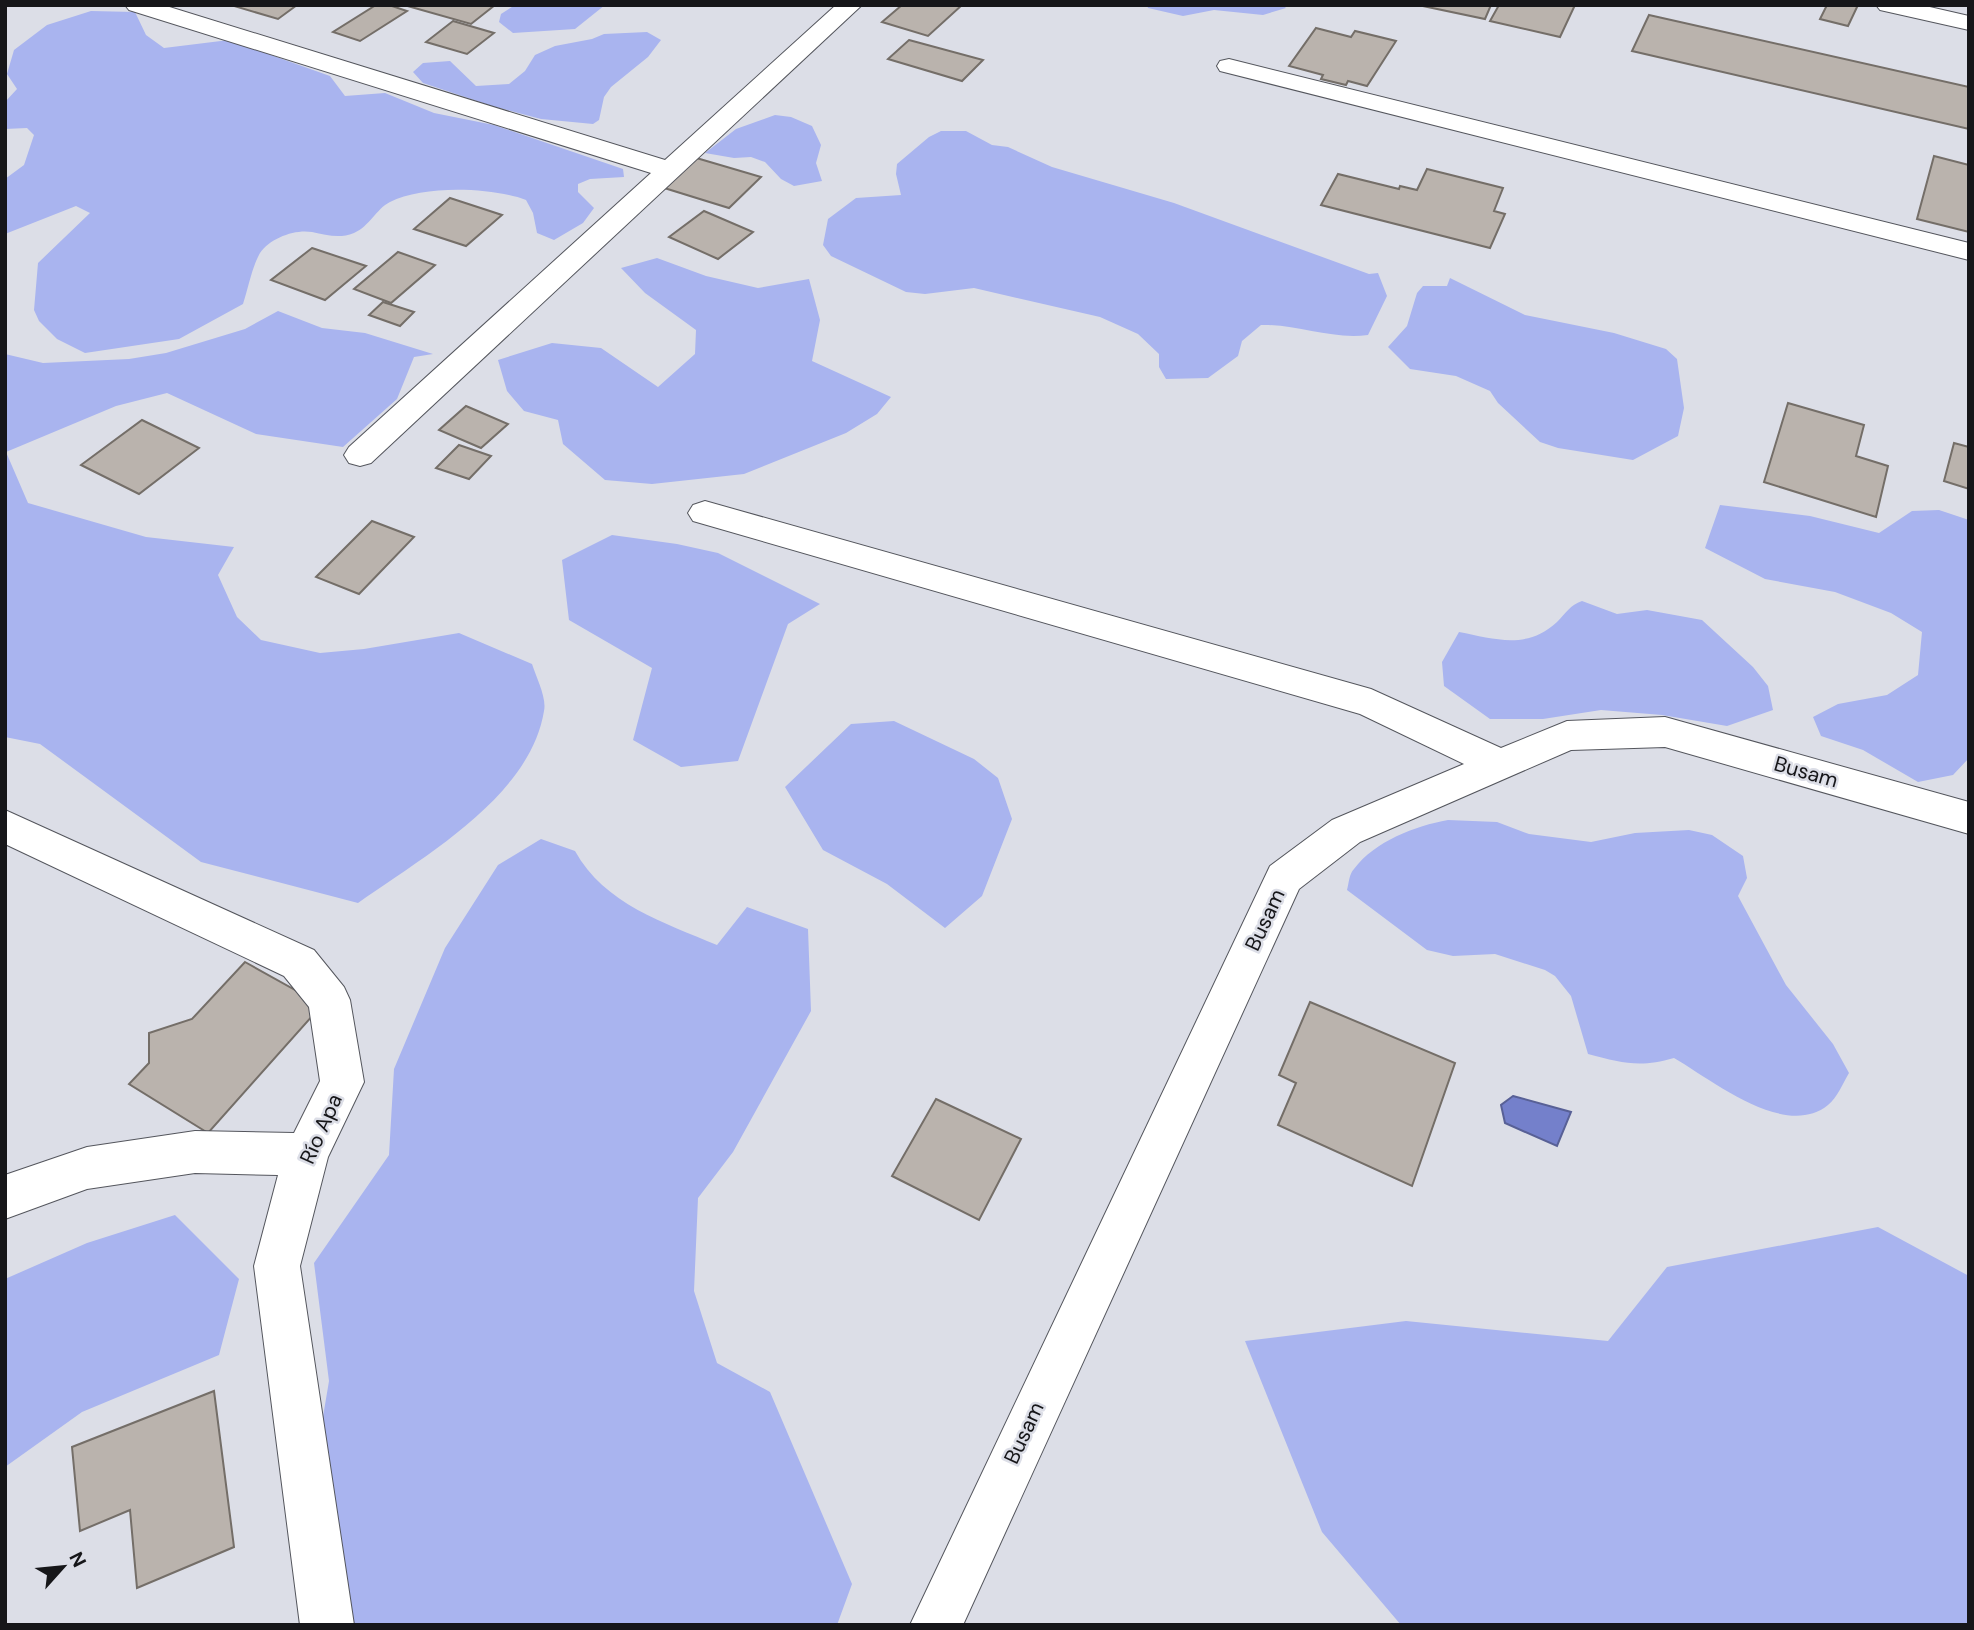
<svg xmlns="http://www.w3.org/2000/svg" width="1974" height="1630" font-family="'DM Sans',sans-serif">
<rect width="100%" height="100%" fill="#dcdee7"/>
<g fill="#a9b4ef">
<path d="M515 5H605L575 29 513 33 499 22 501 14Z"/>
<path d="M1147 5H1283L1286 8 1263 15 1214 10 1183 16 1148 8Z"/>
<path d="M91 11 135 12 146 35 164 48 229 40 330 76 345 96 385 93 434 113 494 125 623 169 624 177 590 179 578 184V192L594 208 583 223 554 240 537 233 533 213 526 200C491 187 423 185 390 202 376 209 370 226 354 233 339 239 327 235 312 232 295 229 270 238 260 253 252 267 248 289 243 304L179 339 85 353 57 339 39 321 34 310 38 263 90 213 76 206 5 234V179L24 165 34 135 27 128 5 129V102L17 89 7 74 14 50 47 25Z"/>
<path d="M647 32 661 40 648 57 611 87 604 97 599 120 593 124 541 119 492 106 423 83 413 72 423 63 450 61 476 86 509 84 525 71 535 55 555 46 592 39 604 34Z"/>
<path d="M775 115 791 117 812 126 821 145 816 163 822 181 794 186 781 179 765 162 751 157 734 158 705 153 736 129Z"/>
<path d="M941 131H966L992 145 1008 147 1052 167 1174 203 1369 274 1378 273 1387 296 1368 335C1332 340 1297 324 1261 325L1242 341 1238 356 1208 378 1166 379 1159 367V354L1138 334 1100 317 974 288 925 294 906 292 831 256 823 245 828 219 856 198 901 195 896 174 897 164 929 137Z"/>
<path d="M657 258 706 276 758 288 809 279 820 320 812 361 891 397 877 414 846 433 744 474 652 484 605 480 563 444 558 420 524 411 507 391 498 360 552 343 601 348 658 387 695 354 696 330 645 293 621 268Z"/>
<path d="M1450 278 1525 315 1614 333 1666 349 1677 359 1684 408 1678 436 1633 460 1558 448 1540 442 1498 403 1490 391 1456 376 1410 369 1388 347 1407 326 1417 293 1423 286H1447Z"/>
<path d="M278 311 322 328 365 333 433 354 414 357 397 399 343 447 256 434 167 393 116 406 6 452 28 503 146 537 234 547 218 575 237 617 261 640 320 653 364 649 459 633 532 664C536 677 547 698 544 711 530 797 424 856 358 903L201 862 40 744 5 737V354L43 363 129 359 166 353 245 329Z"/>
<path d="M1720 505 1810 516 1879 533 1912 511 1939 510 1969 520V758L1953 775 1918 782 1863 750 1821 736 1813 717 1838 704 1887 695 1918 675 1922 632 1891 613 1835 592 1765 579 1705 548Z"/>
<path d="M612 535 677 544 718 553 820 604 788 624 738 761 681 767 633 740 652 668 569 620 562 560Z"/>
<path d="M1582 601 1617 614 1647 610 1702 620 1753 667 1768 686 1773 710 1727 726 1662 715 1601 710 1543 719H1490L1444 686 1442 662 1459 632C1495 639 1527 650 1557 622 1566 613 1570 605 1582 601Z"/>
<path d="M894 721 974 759 998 778 1012 819 982 896 945 928 887 884 823 850 785 787 851 724Z"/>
<path d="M1448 820 1497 822 1529 834 1591 842 1635 833 1689 830 1712 835 1743 856 1747 878 1738 896 1786 985 1833 1044 1849 1073C1843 1083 1837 1098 1828 1105 1785 1140 1712 1080 1674 1058 1640 1068 1622 1063 1588 1054L1571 996 1555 976 1545 970 1495 954 1453 956 1427 950 1347 890C1349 883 1349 874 1354 869 1375 841 1415 826 1448 820Z"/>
<path d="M541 839 575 851C604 904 665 923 717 945L747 907 808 929 811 1011 733 1152 698 1198 694 1291 717 1363 770 1392 852 1584 837 1625H326L311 1488 329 1381 314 1263 389 1155 394 1069 445 948 498 865Z"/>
<path d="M175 1215 239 1279 219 1355 82 1412 5 1467V1279L87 1243Z"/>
<path d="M1878 1227 1969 1276V1625H1401L1322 1532 1245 1341 1406 1321 1608 1341 1667 1267Z"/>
</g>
<path fill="#7480cb" stroke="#586096" stroke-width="2" d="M1513 1096 1571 1112 1557 1146 1505 1123 1501 1105Z"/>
<g fill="#bab3ad" stroke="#746e68" stroke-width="2">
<path d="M231 5H297L278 19Z"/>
<path d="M376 5H389L407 11 360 41 333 32Z"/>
<path d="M404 5H495L471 24Z"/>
<path d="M902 5H962L928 36 882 22Z"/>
<path d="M1418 5H1491L1485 19Z"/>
<path d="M1499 5H1575L1560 37 1490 21Z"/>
<path d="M1827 5H1858L1848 26 1820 19Z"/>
<path d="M1649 15 1969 87V129L1632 51Z"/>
<path d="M453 21 494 33 467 54 426 42Z"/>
<path d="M1316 28 1351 37 1355 31 1396 41 1367 86 1348 81 1346 85 1321 79 1323 75 1289 66Z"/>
<path d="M909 40 983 60 962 81 888 59Z"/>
<path d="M1934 156 1969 165V232L1917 219Z"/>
<path d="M693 157 761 177 729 208 661 187Z"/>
<path d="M1427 169 1503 188 1494 211 1505 214 1490 248 1321 205 1338 174 1399 189 1400 186 1417 190Z"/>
<path d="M450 198 502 215 466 246 414 229Z"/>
<path d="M704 211 753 232 718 259 669 237Z"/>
<path d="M312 248 366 266 325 300 271 280Z"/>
<path d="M398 252 435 265 391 303 354 289Z"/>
<path d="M383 302 414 312 400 326 369 315Z"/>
<path d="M1788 403 1864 425 1856 456 1888 466 1876 517 1764 482Z"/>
<path d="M466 406 508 424 481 448 439 430Z"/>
<path d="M142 420 199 448 139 494 81 465Z"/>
<path d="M1954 443 1969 447V489L1944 481Z"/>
<path d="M459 445 491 456 469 479 436 468Z"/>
<path d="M372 521 414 537 359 594 316 577Z"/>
<path d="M245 962 322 1005 208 1133 129 1084 149 1063V1033L192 1019Z"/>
<path d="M1310 1002 1455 1063 1412 1186 1278 1125 1296 1083 1279 1075Z"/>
<path d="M936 1099 1021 1139 979 1220 892 1176Z"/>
<path d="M214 1391 234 1547 137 1588 130 1510 80 1531 72 1447Z"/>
</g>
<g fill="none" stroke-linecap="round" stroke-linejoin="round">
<g stroke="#54565d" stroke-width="2">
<g id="minor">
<path d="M125 5H163L665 160 836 5H862L371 463 360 466 349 463 344 455 349 447 651 173 129 10Z"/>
<path d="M1876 5H1921L1969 16V30L1880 10Z"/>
<path d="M1229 59 1969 243V260L1220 71 1217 66 1220 61Z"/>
<path d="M705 501 1371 689 1501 748 1567 721 1665 717 1969 802V834L1665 747 1571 750 1360 842 1299 889 963 1625H910L1270 866 1332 820 1464 764 1360 714 693 521 688 513 693 505Z"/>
<path d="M5 810 314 950 344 987 350 1000 364 1082 328 1157 300 1266 354 1625H300L254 1266 278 1175 195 1173 87 1189 5 1219V1175L87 1147 195 1131 294 1133 320 1081 309 1007 284 976 5 844Z"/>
</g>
</g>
<use href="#minor" fill="#fff" fill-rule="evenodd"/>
</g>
<g text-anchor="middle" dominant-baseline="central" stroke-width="5" stroke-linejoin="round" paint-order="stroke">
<g font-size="21" fill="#161619" stroke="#dcdee7">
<text transform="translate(1806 772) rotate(16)">Busam</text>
<text transform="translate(1265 920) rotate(-65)">Busam</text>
<text transform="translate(321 1129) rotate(-66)">Río Apa</text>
<text transform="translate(1024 1433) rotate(-65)">Busam</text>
</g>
</g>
<rect width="1974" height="1630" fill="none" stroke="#161619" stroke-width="14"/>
<g transform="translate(63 1567) rotate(63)" stroke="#dcdee7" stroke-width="5" paint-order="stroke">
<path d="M0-5L12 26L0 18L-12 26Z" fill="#161619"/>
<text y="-10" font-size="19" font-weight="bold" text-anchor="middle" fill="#161619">N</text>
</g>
</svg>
